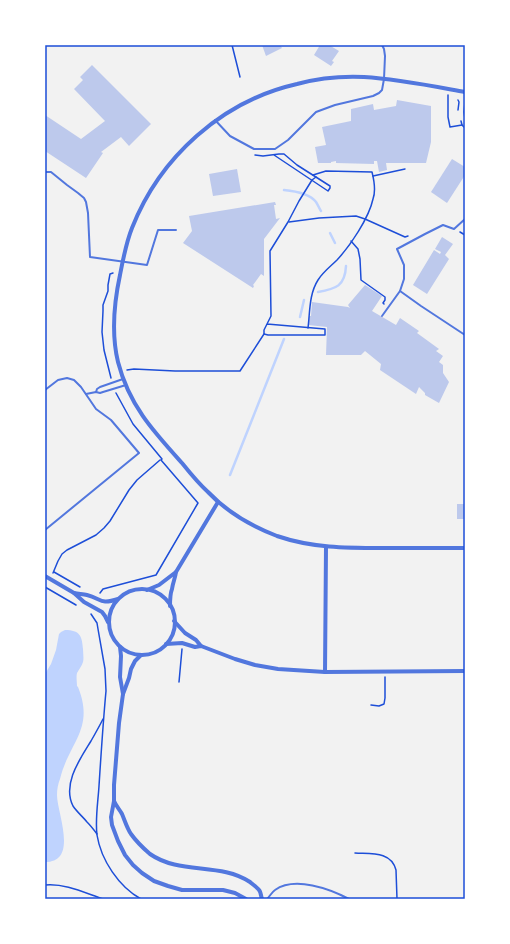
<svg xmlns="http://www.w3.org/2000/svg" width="510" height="944" font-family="Literata,serif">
<rect width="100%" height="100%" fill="#f2f2f2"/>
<path fill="#bfd3fe" d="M65 630C80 630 82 636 83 649 83 653 84 658 83 662 82 666 79 669 77 673 76 677 77 682 77 686L78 687C95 729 69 742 60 779 58 784 57 789 57 795 57 813 79 862 45 862V674L51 664 56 650 59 634 61 632Z"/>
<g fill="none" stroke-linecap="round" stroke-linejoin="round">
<g stroke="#bfd3fe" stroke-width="2.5">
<path d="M284 190C295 191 309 193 316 202 318 205 319 208 321 211"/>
<path d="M330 233 335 243"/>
<path d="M318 292C336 289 345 286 346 266"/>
<path d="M300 317 304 300"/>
<path d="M230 475 284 339"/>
</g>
</g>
<g fill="#bdc9ec">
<path d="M262 45H280L282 48 266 56Z"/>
<path d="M320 45H329L339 51 332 61 334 62 331 66 314 55Z"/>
<path d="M92 65 151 124 129 146 121 137 101 152 103 153 86 178 45 151V115L81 139 105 121 74 89 83 80 80 77Z"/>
<path d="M397 100 431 106V142L426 163H386L387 170 379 172 377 161H374V164L336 163V161L331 162V163H318L315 147 326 145 322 127 351 121V109L373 104 374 110 396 106Z"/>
<path d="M452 159 465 167V175L447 203 431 192Z"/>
<path d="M237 169 241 192 213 196 209 174Z"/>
<path d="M275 202 276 205H274L276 219 280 218 264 239V276L261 274 253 285 254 286 253 288 183 243 192 231 189 216Z"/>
<path d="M442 237 453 244 445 255 449 259 427 294 413 285 434 250 440 254 441 252 435 249Z"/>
<path d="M365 285 382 296 372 311 396 325 400 318 419 331 417 333 439 349 436 351 443 356 439 362 443 365V373L449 382 439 403 425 395V393L419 387 416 394 380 370 381 364 365 351 361 355H326L327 327 308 325 309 316H311L312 302 348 307 350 308 348 305Z"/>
<rect x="457" y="504" width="8" height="15"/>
</g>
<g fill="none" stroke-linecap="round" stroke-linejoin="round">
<g stroke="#1d4ed8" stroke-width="1.5">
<path d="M232 45 240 77"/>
<path d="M448 95V117L450 127 462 125"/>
<path d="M458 100 459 102 458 110"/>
<path d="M461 121 462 125 465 128"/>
<path d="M255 155 263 156 279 154H284L297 165 330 186V188L328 191 274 155"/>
<path d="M373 176 405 169"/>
<path d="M289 222 319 218 356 216 365 219 405 237 408 236"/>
<path d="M460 232 465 235"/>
<path d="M351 241 358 249 360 259 361 280 385 297V300L383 303 384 304"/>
<path d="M267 324 325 329V335H268L264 334V330L271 316 270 251 288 222 299 201 312 180 316 177"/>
<path d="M308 328C310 312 309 294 318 280 323 272 331 266 337 260 350 246 369 218 373 199 376 191 374 180 372 172L326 171 313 175"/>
<path d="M127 370 134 369 175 371H240L264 334"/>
<path d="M111 378 104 350 102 332 103 311V305L108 291V285L110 274 113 273"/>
<path d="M54 572 80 587"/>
<path d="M53 573 58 561 62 554 67 550 96 535 104 528 110 521 129 490 137 480 160 460"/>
<path d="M45 587 76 605"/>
<path d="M100 593 103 589 156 575 198 503 161 460 162 459 133 424 116 393"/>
<path d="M91 614 97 623 98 629 105 669 106 691C103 723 101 755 99 786 98 802 95 820 97 835 101 860 119 887 141 899"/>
<path d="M179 682 182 649"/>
<path d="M371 705 379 706 384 704 385 698V677"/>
<path d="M97 834C94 830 91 826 87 822 83 817 77 812 73 806 62 784 80 759 91 741 95 734 99 727 103 719"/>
<path d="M355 853C371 854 391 851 396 870L397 899"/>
<path d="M45 885C65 883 85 893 103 899"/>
</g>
<g stroke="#5277de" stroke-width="2">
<path d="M465 105 464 112 465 117"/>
<path d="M215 120 230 136 254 149H275L288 140 316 112 335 105 373 96 379 93 382 90 384 79 385 56 384 49 382 45"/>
<path d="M45 172H51L67 185 78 193 84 198 86 202 88 213 90 257 147 265 158 230H176"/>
<path d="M400 291 404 279V265L397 249 425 234 443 225 454 229 465 219"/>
<path d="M382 316 400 291 421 306 465 335"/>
<path d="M45 390 58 380 67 378 74 380 81 387 96 409 111 420 139 453 45 530"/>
<path d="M96 392 97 389 100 387 123 379"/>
<path d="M86 394 96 392 100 393 103 392 126 385"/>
<path d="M267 899C270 896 272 892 275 890 295 876 330 889 349 899"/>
</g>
<g stroke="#5277de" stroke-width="4">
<path d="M465 92C432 86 398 79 364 77 342 76 319 78 297 84 222 101 160 157 132 228 126 243 123 259 120 275 114 303 111 333 118 362 129 405 153 431 182 463 190 473 198 483 208 492 227 512 251 526 277 536 312 548 346 548 382 548 410 548 437 548 465 548"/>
<path d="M45 576 74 593 84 602 102 612 105 616 108 622"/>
<circle cx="142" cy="622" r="33"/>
<path d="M147 590 159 585 176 572"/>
<path d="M74 593C79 594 83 594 87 595 102 599 100 605 118 599"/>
<path d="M170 606C170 600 170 594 172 589 173 582 175 579 176 572L218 502"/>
<path d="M174 621 185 633 196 640 201 646"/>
<path d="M166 644 182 643 195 647 201 646 235 659 255 665 278 669 325 672 465 671"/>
<path d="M120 647 121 656 120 677 123 694"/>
<path d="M141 655 135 661 131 669 129 678 123 694 119 723 114 785V801L111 817 112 825 118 841 125 855 133 865 142 873 154 881 168 886 182 890H223L235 893 246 899"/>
<path d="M325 672 326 547"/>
<path d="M114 801C116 806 120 810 122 814 125 821 127 828 131 834 136 841 143 848 150 854 180 875 220 862 250 882 252 884 257 887 259 890 261 892 261 897 262 899"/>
</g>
</g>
<rect width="510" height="944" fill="none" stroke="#ffffff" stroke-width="92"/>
<rect x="46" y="46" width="418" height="852" fill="none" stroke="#1d4ed8" stroke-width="1.5"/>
</svg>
